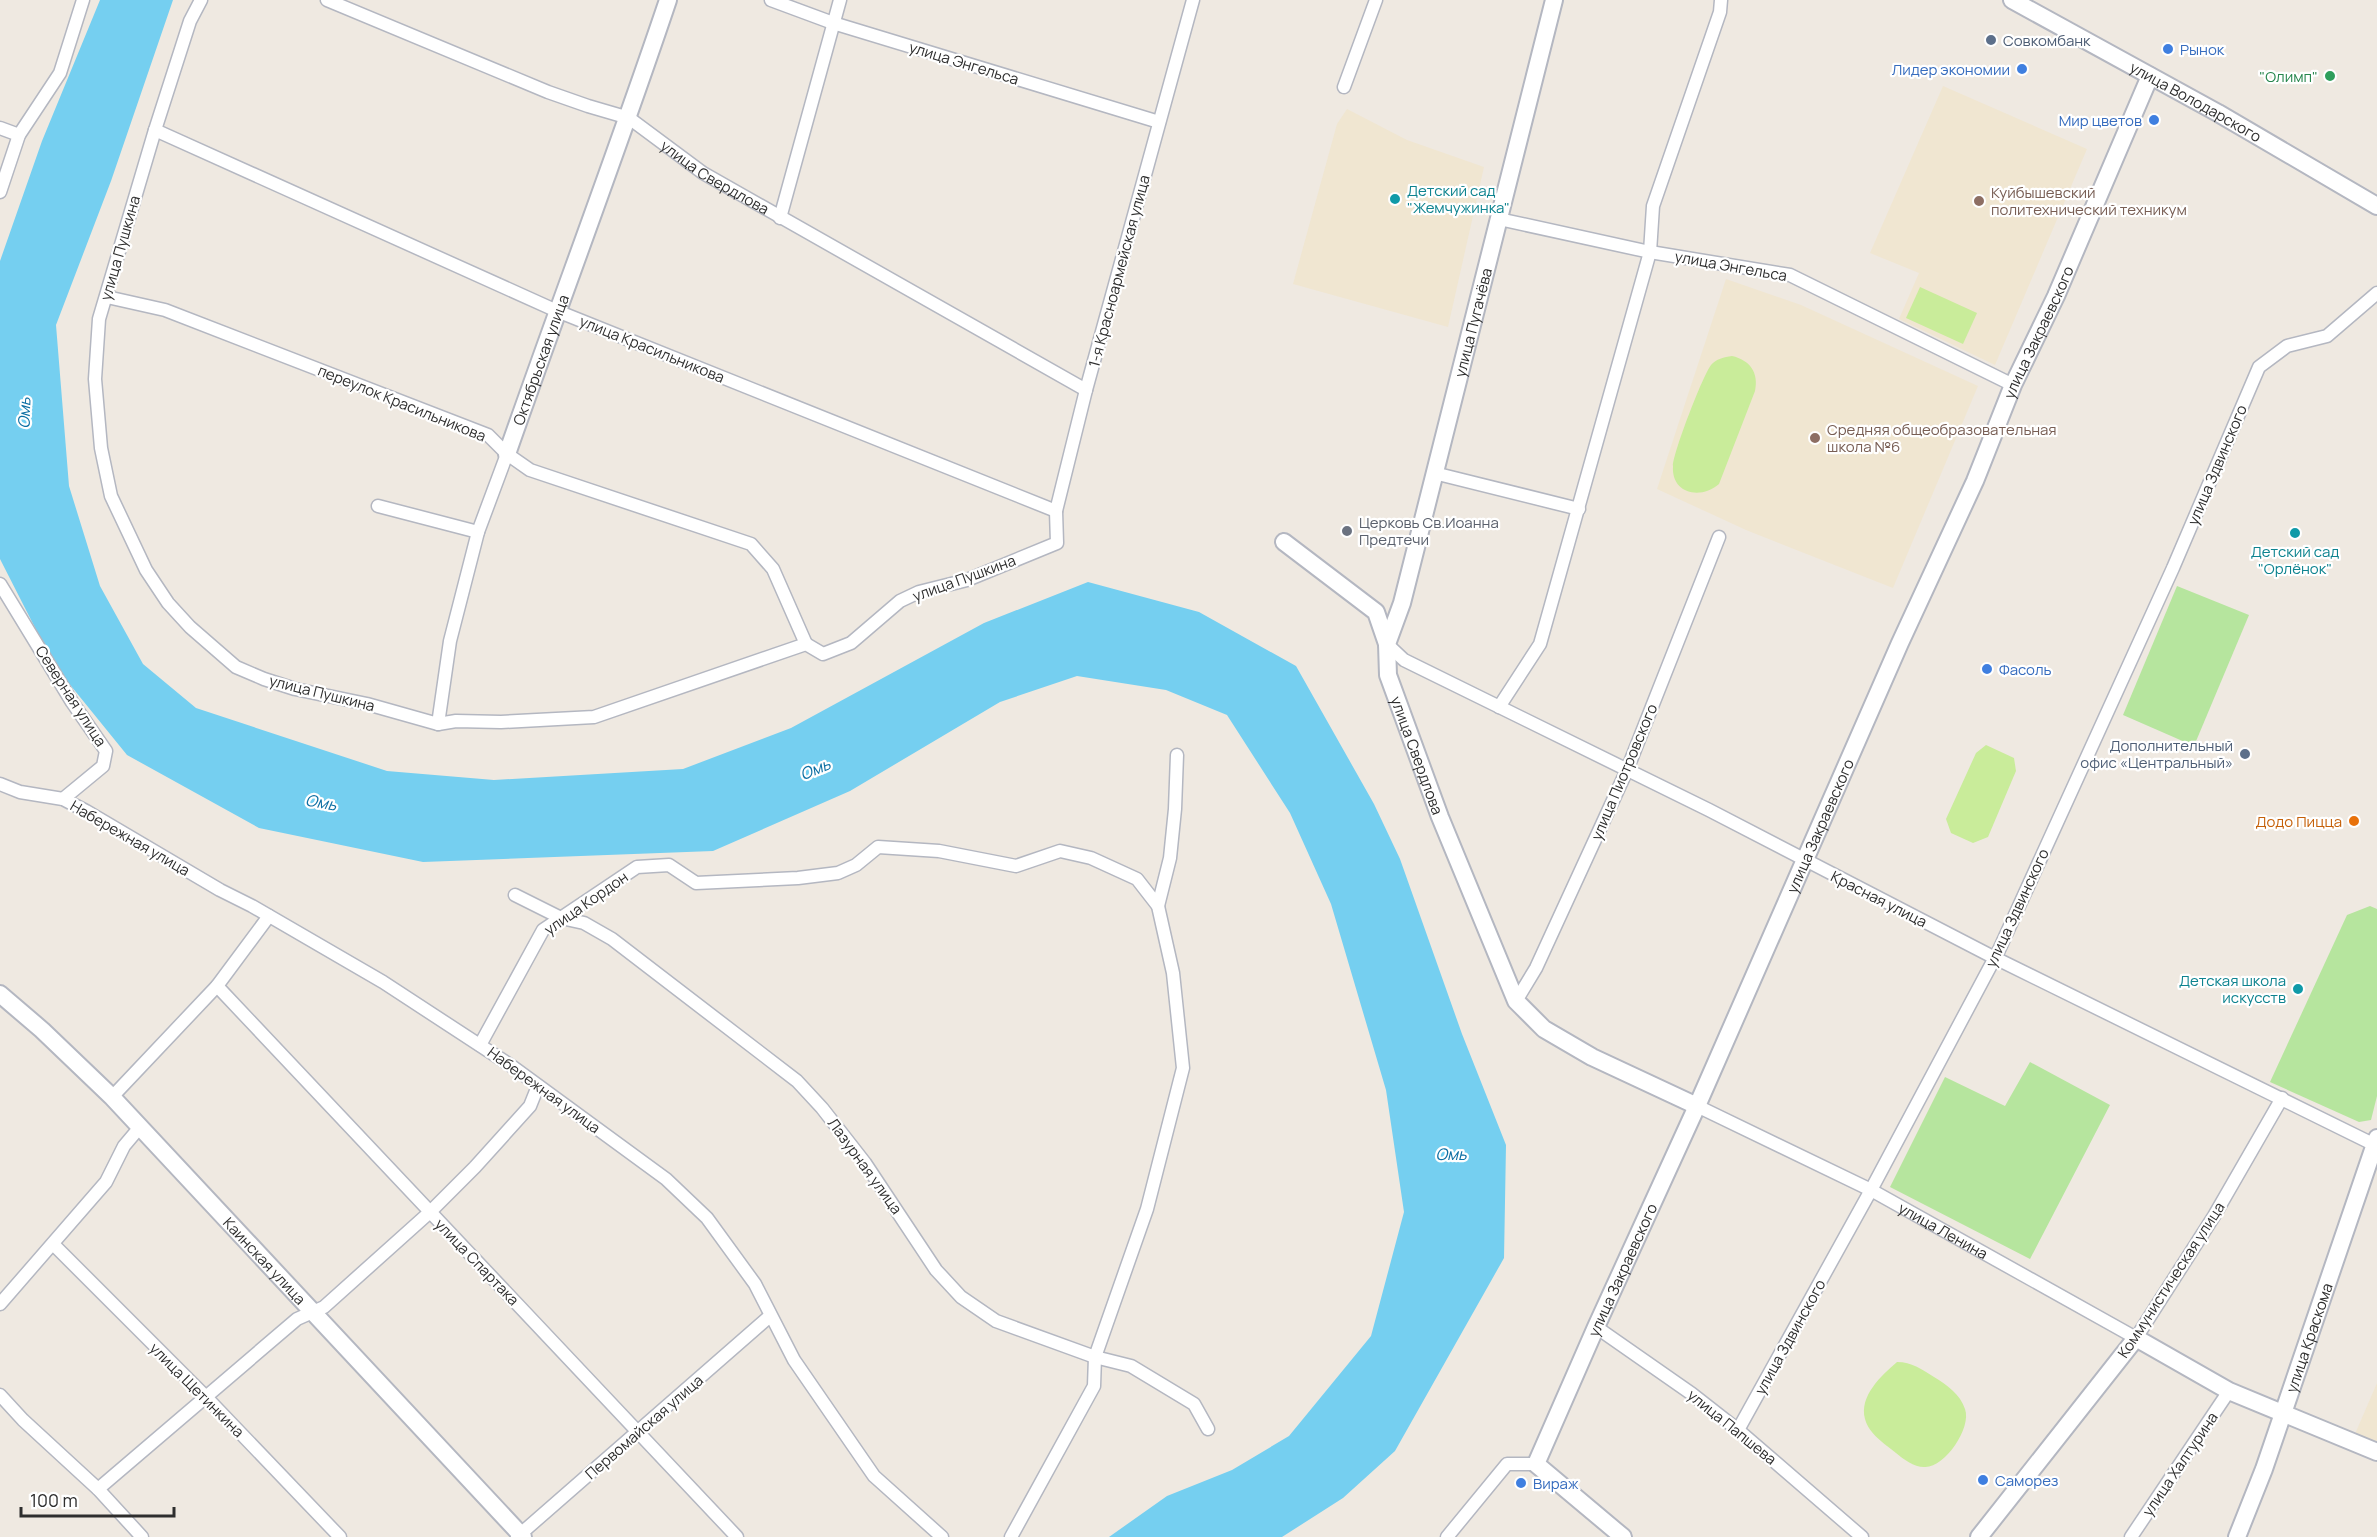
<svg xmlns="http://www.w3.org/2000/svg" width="2377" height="1537" font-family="Manrope,sans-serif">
<rect width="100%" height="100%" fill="#efe9e1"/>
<g fill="#f0e6d1">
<path d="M1943 86 2087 149 1995 365 1899 319 1919 273 1870 253Z"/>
<path d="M1347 109 1407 140 1484 167 1448 327 1293 284 1337 124Z"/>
<path d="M1726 279 1801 305 1978 386 1893 588 1746 530 1657 489Z"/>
<path d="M2377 1383V1444L2355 1434Z"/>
</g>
<g fill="#b6e59e">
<path d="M2177 586 2249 615 2194 746 2123 715Z"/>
<path d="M2370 906 2377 909V1096L2371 1120 2359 1122 2270 1082 2347 915Z"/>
<path d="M2030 1062 2110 1105 2030 1259 1890 1187 1945 1077 2005 1106Z"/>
</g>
<g fill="#c9ec9a">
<path d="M1920 287 1977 313 1963 344 1906 318Z"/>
<path d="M1732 356C1750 360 1759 373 1755 391L1719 484C1701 500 1671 494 1673 466 1673 453 1703 375 1711 365 1716 359 1724 357 1732 356Z"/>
<path d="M1986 745 2014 758 2016 771 1988 837 1973 843 1951 833 1946 819 1976 753Z"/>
<path d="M1897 1362C1912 1362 1921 1369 1934 1377 1947 1385 1960 1394 1965 1409 1972 1428 1944 1469 1924 1467 1914 1467 1903 1459 1896 1453 1885 1444 1869 1434 1865 1419 1859 1396 1881 1376 1897 1362Z"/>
</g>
<path fill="#75cff0" d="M100 0H173L111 181 56 325 69 486 100 586 143 664 196 708 387 771 494 780 683 769 791 728 984 623 1088 582 1199 612 1296 666 1374 804 1400 859 1462 1034 1506 1145 1504 1258 1395 1451 1343 1498 1282 1537H1109L1167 1496 1232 1470 1289 1436 1371 1336 1404 1212 1386 1090 1331 904 1290 813 1227 715 1166 690 1077 676 1000 702 850 791 713 851 423 862 259 828 127 755 54 665 0 559V261L42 141Z"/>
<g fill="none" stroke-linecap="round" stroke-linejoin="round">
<g stroke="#b4b7c1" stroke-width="15">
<g id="street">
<path d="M201 0 190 21 155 130 99 319 95 379 101 448 111 496 146 570 168 603 190 627 236 667 264 679 295 689 367 704 438 724 456 721 501 722 594 717 806 644 823 654 851 643 900 601 919 592 967 580 1057 543 1056 511 1086 390 1193 0"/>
<path id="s1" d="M327 0 548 92 588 106 629 118 703 173 1086 390"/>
<path d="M771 0 833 23 1159 122"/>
<path d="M1344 87 1376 0"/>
<path d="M0 128 19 135"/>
<path d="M155 130 557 311 1056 511"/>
<path d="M0 192 19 135 60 73 83 0"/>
<path d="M780 218 840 0"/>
<path d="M1499 219 1650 252 1790 275 2013 385"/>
<path d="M107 297 165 310 488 435 507 454 530 470 751 544 773 569 806 644"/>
<path d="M1434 473 1579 509"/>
<path d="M378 506 478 532"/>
<path d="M0 584 72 702 106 751 103 766 63 799"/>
<path d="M1387 644 1404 660 1709 810 1995 958 2377 1146"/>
<path d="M1499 707 1540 644 1650 252 1653 206 1720 12 1721 0"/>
<path d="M438 724 450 641 478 532 507 454"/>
<path d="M0 784 20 792 63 799 86 811 220 890 252 906 383 982 513 1067 666 1179 707 1218 755 1284 794 1360 874 1476 942 1537"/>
<path d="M515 895 561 918 584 923 612 939 797 1081 822 1108 865 1163 936 1270 961 1297 996 1321 1095 1357 1131 1366 1194 1404 1208 1429"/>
<path d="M1158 906 1170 858 1175 809 1177 755"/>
<path d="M217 986 737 1537"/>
<path d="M1516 1001 1536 968 1627 770 1719 537"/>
<path d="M480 1045 543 930 637 867 669 865 696 883 798 878 838 873 856 865 878 847 939 851 1016 866 1060 851 1091 858 1137 879 1158 906 1173 973 1183 1068 1147 1209 1095 1357 1094 1386 1011 1537"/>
<path d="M112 1097 217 986 269 916"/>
<path id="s2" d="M1697 1106 1871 1190 2136 1338 2214 1216 2282 1098"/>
<path d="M53 1244 206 1397 340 1537"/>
<path d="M0 1304 106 1182 124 1146 140 1127"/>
<path d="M1596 1327 1692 1394 1738 1430 1862 1537"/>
<path d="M0 1395 23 1420 98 1489 142 1537"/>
<path d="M1738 1430 1871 1190 1999 950 2173 568 2259 367 2287 346 2327 336 2377 293"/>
<path d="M98 1489 297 1319 324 1307 430 1212 475 1167 530 1106 538 1086"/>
<path d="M517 1537 770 1316"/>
<path d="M1447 1537 1507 1464H1536"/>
<path d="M2131 1537 2229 1391"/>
</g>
</g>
<g stroke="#b4b7c1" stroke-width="20">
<g id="secondary">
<path id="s3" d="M2012 0 2218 113 2377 206"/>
<path id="s4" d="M507 454C560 302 617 152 668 0"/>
<path id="s5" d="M1284 542 1376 612 1387 644 1388 675 1440 817 1516 1001 1544 1029 1592 1057 1697 1106"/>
<path id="s6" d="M1387 644 1402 603 1554 0"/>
<path id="s7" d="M0 994 42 1030 112 1097 523 1537"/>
<path id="s8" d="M1623 1537 1536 1464 1596 1327 1697 1106 1900 643 1975 481 2013 385 2056 296 2150 76"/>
<path d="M1979 1537 2136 1338 2229 1391 2377 1452"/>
<path id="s9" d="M2237 1537 2264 1469 2377 1138"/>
</g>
</g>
<use href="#street" stroke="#fff" stroke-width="12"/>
<use href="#secondary" stroke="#fff" stroke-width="16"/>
</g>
<g fill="#5c6f8a" stroke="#fff" stroke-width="2">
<circle cx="1991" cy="40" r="6"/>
<circle cx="2245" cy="754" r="6"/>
</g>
<g fill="#3f7fe0" stroke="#fff" stroke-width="2">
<circle cx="2168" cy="49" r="6"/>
<circle cx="2022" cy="69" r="6"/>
<circle cx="2154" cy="120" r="6"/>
<circle cx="1987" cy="669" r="6"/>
<circle cx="1983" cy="1480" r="6"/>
<circle cx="1521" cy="1483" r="6"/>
</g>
<circle fill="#2e9e5b" stroke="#fff" stroke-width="2" cx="2330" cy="76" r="6"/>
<g fill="#0f9aa8" stroke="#fff" stroke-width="2">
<circle cx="1395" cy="199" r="6"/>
<circle cx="2295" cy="533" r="6"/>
<circle cx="2298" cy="989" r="6"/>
</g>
<g fill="#8d6e63" stroke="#fff" stroke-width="2">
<circle cx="1979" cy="201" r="6"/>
<circle cx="1815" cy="438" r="6"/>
</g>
<circle fill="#6b7280" stroke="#fff" stroke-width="2" cx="1347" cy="531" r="6"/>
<circle fill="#e8710a" stroke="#fff" stroke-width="2" cx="2354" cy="821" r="6"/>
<g text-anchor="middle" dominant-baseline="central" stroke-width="4.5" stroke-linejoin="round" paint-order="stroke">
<g font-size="15" fill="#4e5e75" stroke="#fff" text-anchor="start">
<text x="2003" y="40">Совкомбанк</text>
<text x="2233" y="745" text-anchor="end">Дополнительный<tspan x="2233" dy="17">офис «Центральный»</tspan></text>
</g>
<g font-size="15" fill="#366cbe" stroke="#fff" text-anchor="start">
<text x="2180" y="49">Рынок</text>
<text x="2010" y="69" text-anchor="end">Лидер экономии</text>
<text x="2142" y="120" text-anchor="end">Мир цветов</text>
<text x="1999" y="669">Фасоль</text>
<text x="1995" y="1480">Саморез</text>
<text x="1533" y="1483">Вираж</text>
</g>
<g font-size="15" fill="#2e2e2e" stroke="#fff">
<text transform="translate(964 63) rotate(17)">улица Энгельса</text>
<text stroke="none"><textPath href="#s3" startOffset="210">улица Володарского</textPath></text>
<text stroke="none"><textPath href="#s1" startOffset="429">улица Свердлова</textPath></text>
<text transform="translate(120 248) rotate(-74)">улица Пушкина</text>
<text transform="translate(1731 266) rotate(10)">улица Энгельса</text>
<text transform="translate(1119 271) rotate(-75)">1-я Красноармейская улица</text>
<text stroke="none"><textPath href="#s6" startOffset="333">улица Пугачёва</textPath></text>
<text stroke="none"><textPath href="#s8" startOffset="1352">улица Закраевского</textPath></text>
<text transform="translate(652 349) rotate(22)">улица Красильникова</text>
<text stroke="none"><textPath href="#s4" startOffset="100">Октябрьская улица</textPath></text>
<text transform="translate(402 403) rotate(22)">переулок Красильникова</text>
<text transform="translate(2217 465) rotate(-67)">улица Здвинского</text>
<text transform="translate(964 578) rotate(-20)">улица Пушкина</text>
<text transform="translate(322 693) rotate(14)">улица Пушкина</text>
<text transform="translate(71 696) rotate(57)">Северная улица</text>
<text stroke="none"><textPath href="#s5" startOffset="266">улица Свердлова</textPath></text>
<text transform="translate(1624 772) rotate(-67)">улица Пиотровского</text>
<text stroke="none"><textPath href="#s8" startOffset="812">улица Закраевского</textPath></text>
<text transform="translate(130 838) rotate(30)">Набережная улица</text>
<text transform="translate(1879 899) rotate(27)">Красная улица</text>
<text transform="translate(586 903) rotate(-35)">улица Кордон</text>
<text transform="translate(2017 908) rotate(-65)">улица Здвинского</text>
<text transform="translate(544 1090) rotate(36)">Набережная улица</text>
<text transform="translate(865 1166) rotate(54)">Лазурная улица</text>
<text stroke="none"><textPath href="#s2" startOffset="276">улица Ленина</textPath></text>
<text stroke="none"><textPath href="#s7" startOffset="376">Каинская улица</textPath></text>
<text transform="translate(477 1262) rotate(46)">улица Спартака</text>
<text stroke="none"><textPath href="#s8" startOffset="326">улица Закраевского</textPath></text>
<text transform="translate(2171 1280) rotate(-57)">Коммунистическая улица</text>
<text transform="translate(1790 1337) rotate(-61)">улица Здвинского</text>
<text stroke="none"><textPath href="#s9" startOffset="212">улица Краскома</textPath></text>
<text transform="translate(197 1390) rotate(45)">улица Щетинкина</text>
<text transform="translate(644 1427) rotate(-41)">Первомайская улица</text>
<text transform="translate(1732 1427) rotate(39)">улица Папшева</text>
<text transform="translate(2180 1464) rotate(-56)">улица Халтурина</text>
</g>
<g font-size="15" fill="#27864d" stroke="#fff" text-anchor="end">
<text x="2318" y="76">"Олимп"</text>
</g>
<g font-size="15" fill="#0d838f" stroke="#fff" text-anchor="start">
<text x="1407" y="190">Детский сад<tspan x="1407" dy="17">"Жемчужинка"</tspan></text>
<text x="2295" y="551" text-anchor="middle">Детский сад<tspan x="2295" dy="17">"Орлёнок"</tspan></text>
<text x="2286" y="980" text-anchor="end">Детская школа<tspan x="2286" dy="17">искусств</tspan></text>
</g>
<g font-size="15" fill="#785e54" stroke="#fff" text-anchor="start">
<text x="1991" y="192">Куйбышевский<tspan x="1991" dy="17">политехнический техникум</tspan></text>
<text x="1827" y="429">Средняя общеобразовательная<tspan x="1827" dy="17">школа №6</tspan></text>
</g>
<g font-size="15" fill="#5b616d" stroke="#fff" text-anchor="start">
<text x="1359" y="522">Церковь Св.Иоанна<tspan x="1359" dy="17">Предтечи</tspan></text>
</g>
<g font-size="15" fill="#c56008" stroke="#fff" text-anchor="end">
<text x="2342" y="821">Додо Пицца</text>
</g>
<g font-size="16" font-style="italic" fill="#0d6fa3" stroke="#fff">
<text transform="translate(24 413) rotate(-88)">Омь</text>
<text transform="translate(815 769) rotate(-23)">Омь</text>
<text transform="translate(321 802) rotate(10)">Омь</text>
<text x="1451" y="1154">Омь</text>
</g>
</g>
<path d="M21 1507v9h153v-9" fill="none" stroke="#2e2e2e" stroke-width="3"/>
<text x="30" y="1507" font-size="18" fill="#2e2e2e" stroke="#ffffff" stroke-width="4.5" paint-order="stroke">100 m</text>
</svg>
